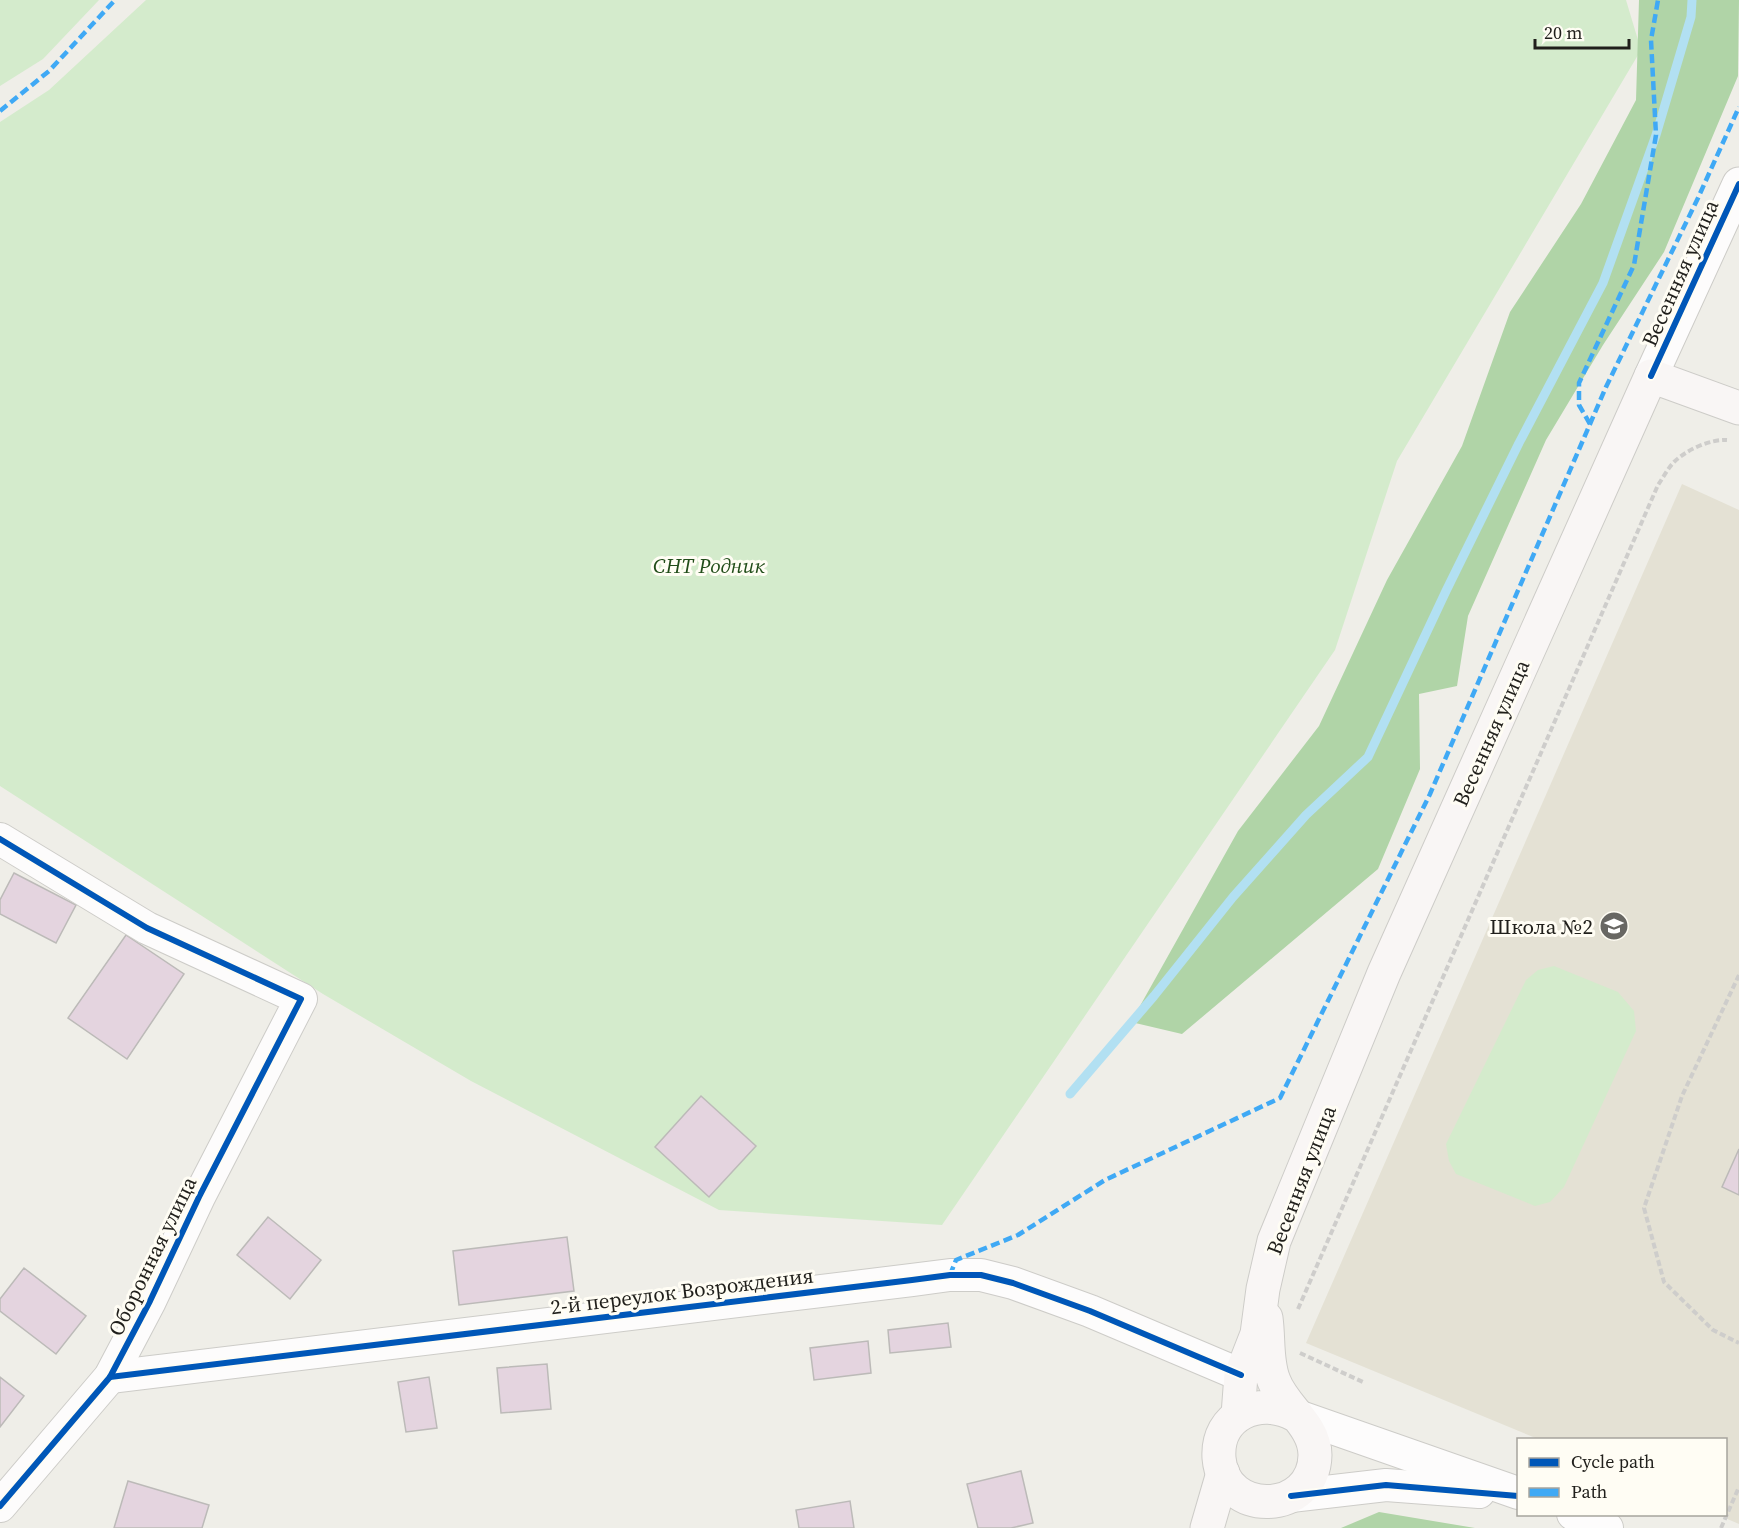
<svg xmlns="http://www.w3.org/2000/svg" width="1739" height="1528" font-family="'Source Serif 4',serif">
<rect width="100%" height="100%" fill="#efeee8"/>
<path fill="#e4e1d4" d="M1682 484 1739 510V1524L1718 1515 1726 1514V1440L1538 1439 1306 1343Z"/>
<g fill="#d4ebcc">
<path d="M0 0H99L43 59 0 86Z"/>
<path d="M146 0H1626L1641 50 1397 461 1335 650 942 1225 719 1210 471 1081 323 994 0 786V122L49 90Z"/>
<path d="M1554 966 1618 992 1634 1011 1636 1031 1564 1187 1550 1202 1535 1206 1456 1174 1449 1161 1446 1144 1526 980 1538 970Z"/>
</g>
<g fill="#b0d4a7">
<path d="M1639 0H1739L1738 76 1664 252 1603 345 1546 440 1468 616 1457 686 1419 694 1420 769 1378 869 1182 1034 1131 1022 1238 831 1319 726 1387 580 1462 446 1510 312 1581 204 1636 100Z"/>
<path d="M1379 1512 1475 1528H1341Z"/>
</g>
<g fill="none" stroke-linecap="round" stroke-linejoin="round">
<path stroke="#b2e0f2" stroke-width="9" d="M1070 1094 1154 996 1233 897 1306 815 1368 757 1446 591 1519 443 1603 283 1656 135 1691 17 1692 0"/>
</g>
<g fill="#e4d4df" stroke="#bcbab8" stroke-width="1.5">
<path d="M14 873 76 905 56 943 0 914V900Z"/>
<path d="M126 935 184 974 127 1059 68 1018Z"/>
<path d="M701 1096 756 1146 709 1197 655 1147Z"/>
<path d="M1739 1149V1195L1722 1187Z"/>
<path d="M268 1217 321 1260 290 1299 237 1255Z"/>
<path d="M567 1237 574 1291 459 1305 453 1251Z"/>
<path d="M24 1268 86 1316 56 1354 0 1311V1299Z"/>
<path d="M948 1323 951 1347 890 1353 888 1330Z"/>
<path d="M868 1341 871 1373 814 1380 810 1348Z"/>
<path d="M547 1364 551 1409 501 1413 497 1368Z"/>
<path d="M0 1377 24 1396 0 1427Z"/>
<path d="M429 1377 437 1428 406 1432 398 1382Z"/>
<path d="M1021 1471 1033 1523 1011 1528H978L967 1484Z"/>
<path d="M128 1481 209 1505 202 1528H114Z"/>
<path d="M850 1501 854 1528H799L796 1510Z"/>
</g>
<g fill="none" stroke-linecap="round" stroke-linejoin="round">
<g stroke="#cdccc8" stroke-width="34">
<g id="minor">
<path d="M0 839 147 928 301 999 199 1197 150 1301 110 1377 0 1506"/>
<path d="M110 1377 912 1280 950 1275H981L1013 1283 1090 1311 1241 1375"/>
<path d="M1295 1415 1518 1493"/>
<path d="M1291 1496 1386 1485 1479 1492"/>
<path d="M1573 1514 1607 1528"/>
</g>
</g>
<g stroke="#cdccc8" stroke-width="35">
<path id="tertiary" d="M1651 376 1739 184"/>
</g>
<g stroke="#cdccc8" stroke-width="35">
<g id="secondary">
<path d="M1266 1318C1269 1339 1266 1362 1274 1381 1284 1408 1315 1425 1315 1455 1314 1515 1224 1518 1219 1458 1216 1415 1260 1395 1295 1415"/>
<path d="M1238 1415 1241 1375 1257 1334 1263 1289 1274 1241 1384 973 1651 376 1739 408"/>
<path d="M1207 1528 1223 1473"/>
</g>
</g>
<g stroke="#cecdcb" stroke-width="4" stroke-dasharray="6 3" stroke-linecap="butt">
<path d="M1739 975 1682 1096 1644 1208 1664 1282 1713 1330 1739 1343"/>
<path d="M1298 1309 1658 485C1663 478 1668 468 1674 462 1686 450 1710 439 1727 440"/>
<path d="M1300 1353 1363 1382"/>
<path d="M1721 1528 1739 1487"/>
</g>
<use href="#minor" stroke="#fdfcfc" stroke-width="32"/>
<use href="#tertiary" stroke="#fdfcfc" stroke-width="33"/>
<use href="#secondary" stroke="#f9f6f5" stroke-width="33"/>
<g stroke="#3fa9f5" stroke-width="4.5" stroke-dasharray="9 4.5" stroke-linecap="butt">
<path d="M0 111 49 71 115 0"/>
<path d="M1590 424 1579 405V383L1634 265 1656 135 1651 40 1658 0"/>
<path d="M950 1275 956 1260 1018 1235 1105 1180 1280 1098 1430 794 1606 387 1698 198 1739 107"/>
</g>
<g stroke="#fffdf4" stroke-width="10">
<g id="cycleway">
<path d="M1651 376 1739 184"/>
<path d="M0 839 147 928 301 999 199 1197 150 1301 110 1377 0 1506"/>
<path d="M110 1377 912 1280 950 1275H981L1013 1283 1090 1311 1241 1375"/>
<path d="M1291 1496 1386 1485 1518 1496"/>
</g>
</g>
<use href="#cycleway" stroke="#0057b8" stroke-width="6"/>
</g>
<defs>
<g id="school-disc" transform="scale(1.5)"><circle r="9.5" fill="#686763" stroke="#fffdf4"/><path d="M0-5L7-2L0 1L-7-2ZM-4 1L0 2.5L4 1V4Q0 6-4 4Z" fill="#fff"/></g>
</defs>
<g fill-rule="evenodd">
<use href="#school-disc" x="1614" y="926"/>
</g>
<g text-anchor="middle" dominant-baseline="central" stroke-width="6" stroke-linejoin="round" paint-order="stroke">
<g font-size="21" fill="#201f1b" stroke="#fffdf4">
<text transform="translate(1680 273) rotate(-66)">Весенняя улица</text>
<text transform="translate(1491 733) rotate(-66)">Весенняя улица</text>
<text transform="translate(1301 1180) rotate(-69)">Весенняя улица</text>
<text transform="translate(152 1256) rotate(-64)">Оборонная улица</text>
<text transform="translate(682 1291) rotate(-7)">2-й переулок Возрождения</text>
</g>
<g font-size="21" font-style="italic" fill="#214d19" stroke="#fffdf4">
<text x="709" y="565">СНТ Родник</text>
</g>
<g font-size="21" fill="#201f1b" stroke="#fffdf4" text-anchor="end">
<text x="1593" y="926">Школа №2</text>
</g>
</g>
<rect x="1517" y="1438" width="210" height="78" fill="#fffdf4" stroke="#a6a49d" stroke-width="1.5"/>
<rect x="1529" y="1458" width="30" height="9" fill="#0057b8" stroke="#a6a49d" stroke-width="1.5"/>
<text x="1571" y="1468" font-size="18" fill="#201f1b">Cycle path</text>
<rect x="1529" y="1488" width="30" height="9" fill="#3fa9f5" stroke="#a6a49d" stroke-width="1.5"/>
<text x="1571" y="1498" font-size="18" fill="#201f1b">Path</text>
<path d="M1535 39v9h94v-9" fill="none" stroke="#201f1b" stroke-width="3"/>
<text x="1544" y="39" font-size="18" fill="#201f1b" stroke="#fffdf4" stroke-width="4.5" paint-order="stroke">20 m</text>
</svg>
